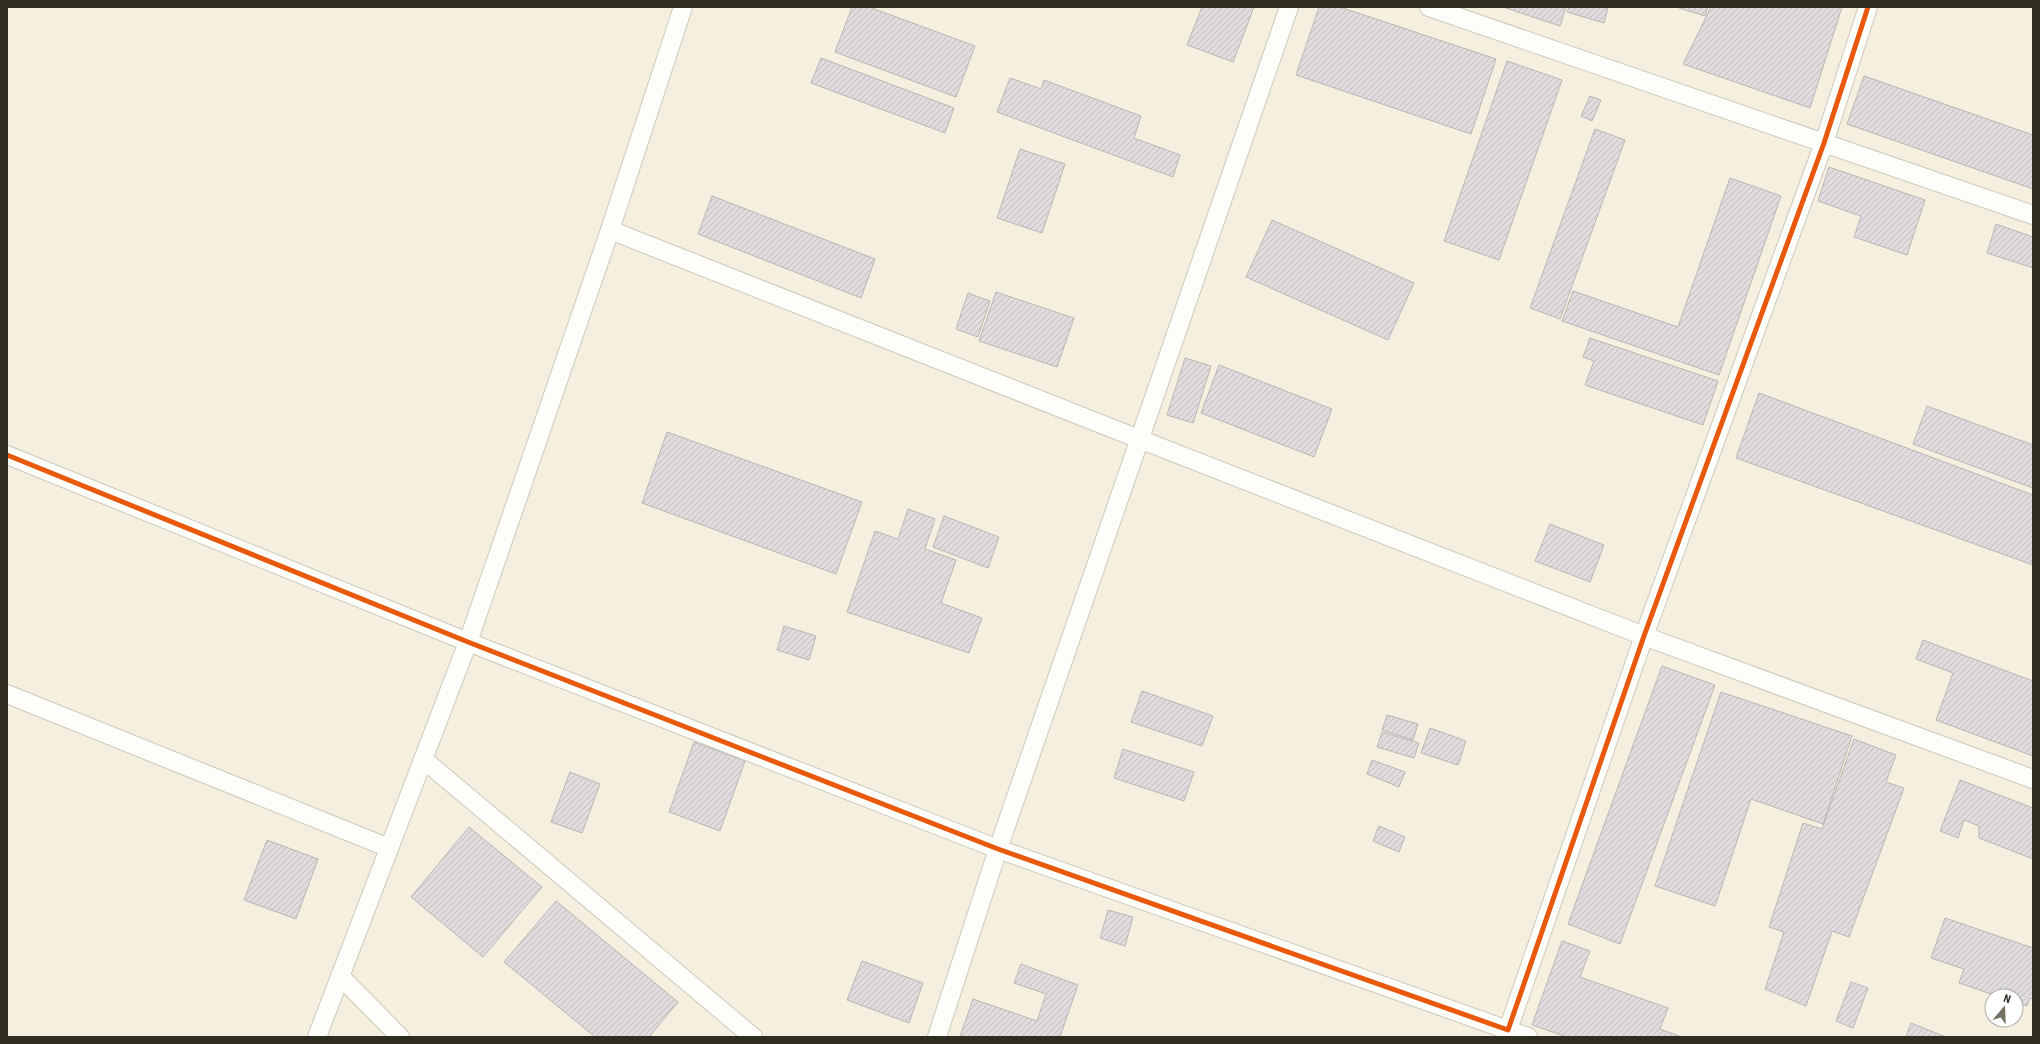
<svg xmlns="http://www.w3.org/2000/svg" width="2040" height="1044" font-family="'Roboto Condensed',sans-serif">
<defs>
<pattern id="building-hatch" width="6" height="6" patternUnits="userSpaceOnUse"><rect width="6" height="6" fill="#e0dcdd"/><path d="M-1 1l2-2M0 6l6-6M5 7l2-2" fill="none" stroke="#c0bdbd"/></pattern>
</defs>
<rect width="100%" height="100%" fill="#f4efde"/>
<g fill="url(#building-hatch)" stroke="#bab6b4">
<path d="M852 7H869L975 46 956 97 835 52Z"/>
<path d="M1202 7H1254L1233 62 1187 45Z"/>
<path d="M1319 7H1340L1496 59 1471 134 1296 75Z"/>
<path d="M1503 7H1566L1560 26Z"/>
<path d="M1569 7H1608L1604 23 1567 12Z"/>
<path d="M1676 7H1708L1705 16Z"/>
<path d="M1711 7H1842L1810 108 1683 64Z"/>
<path d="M821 58 954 108 945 133 811 83Z"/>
<path d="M1507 61 1562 80 1499 260 1444 241Z"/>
<path d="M1864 76 2033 135V189L1847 124Z"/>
<path d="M1010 78 1041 89 1044 80 1141 116 1134 138 1180 155 1173 177 997 112Z"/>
<path d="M1590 96 1601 100 1592 121 1581 116Z"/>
<path d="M1595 129 1625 140 1560 319 1530 308Z"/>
<path d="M1020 149 1065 164 1042 233 997 218Z"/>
<path d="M1829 167 1925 200 1907 255 1854 237 1861 216 1818 201Z"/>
<path d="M1730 178 1781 196 1719 375 1562 321 1573 291 1678 327Z"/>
<path d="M712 196 875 259 861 298 698 234Z"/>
<path d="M1272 220 1414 283 1388 340 1246 277Z"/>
<path d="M1996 224 2033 237V268L1987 253Z"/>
<path d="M996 292 1074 318 1057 367 979 341Z"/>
<path d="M968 293 990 301 978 337 956 329Z"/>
<path d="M1590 338 1718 381 1703 425 1585 385 1594 361 1583 357Z"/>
<path d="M1185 358 1211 366 1193 423 1167 415Z"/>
<path d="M1219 365 1332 409 1314 457 1201 413Z"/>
<path d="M1759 393 2033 495V565L1736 458Z"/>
<path d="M1927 406 2033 445V488L1913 444Z"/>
<path d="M667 432 862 502 836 574 642 503Z"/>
<path d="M908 509 935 519 925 549 956 560 941 603 982 618 969 653 847 612 875 531 898 539Z"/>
<path d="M944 516 999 537 988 568 933 547Z"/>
<path d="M1550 524 1604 545 1590 582 1535 561Z"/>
<path d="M784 626 816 636 809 660 777 650Z"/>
<path d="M1923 640 2033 681V756L1936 720 1953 673 1916 659Z"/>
<path d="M1662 666 1715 685 1620 944 1568 924Z"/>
<path d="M1142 691 1213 716 1202 746 1131 722Z"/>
<path d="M1721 692 1852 736 1823 824 1751 799 1715 906 1655 886Z"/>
<path d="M1387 715 1418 724 1413 740 1382 730Z"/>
<path d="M1430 728 1466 741 1458 765 1421 753Z"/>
<path d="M1382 732 1419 743 1414 758 1377 747Z"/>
<path d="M1854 739 1896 755 1886 782 1904 788 1849 937 1832 931 1806 1006 1765 989 1784 932 1769 927 1803 823 1822 829Z"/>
<path d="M694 742 745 761 720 831 669 812Z"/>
<path d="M1123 749 1194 772 1184 801 1114 778Z"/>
<path d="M1372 760 1405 772 1399 787 1367 774Z"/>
<path d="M570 772 600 784 582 833 551 822Z"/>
<path d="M1960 780 2033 808V859L1979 838V826L1964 820 1958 838 1940 831Z"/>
<path d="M1379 826 1405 837 1399 852 1373 841Z"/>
<path d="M469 827 542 887 483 957 411 897Z"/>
<path d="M267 840 318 859 296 919 244 900Z"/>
<path d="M556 901 678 1002 649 1037H595L504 962Z"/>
<path d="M1108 910 1133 917 1125 946 1100 938Z"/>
<path d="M1945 918 2033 948V999L2030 998 2027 1006 2016 1002V996H1997L1959 983 1964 969 1931 958Z"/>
<path d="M1562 941 1590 951 1580 977 1668 1008 1660 1029 1682 1037H1567L1532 1025Z"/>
<path d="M862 961 923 983 909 1023 847 1000Z"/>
<path d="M1021 964 1078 985 1060 1037H960L973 999 1037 1021 1046 994 1014 983Z"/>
<path d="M1851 982 1868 988 1853 1028 1836 1021Z"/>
<path d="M1911 1023 1946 1037H1906Z"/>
</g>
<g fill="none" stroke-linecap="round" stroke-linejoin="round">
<g stroke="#cdcabc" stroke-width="20">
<g id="street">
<path d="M1429 7 2033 215"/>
<path d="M610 230 1139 439 1644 636 2033 779"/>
<path d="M7 455 468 642 998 849 1508 1030 1644 636 1824 143 1868 7"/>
<path d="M7 694 389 848"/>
<path d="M423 759 753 1037"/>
<path d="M340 976 400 1037"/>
<path d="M317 1037 468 642 610 230 683 7"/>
<path d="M937 1037 998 849 1289 7"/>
<path d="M1506 1037 1508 1030 1528 1037"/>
</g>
</g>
<use href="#street" stroke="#fdfdfa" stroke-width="18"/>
<g stroke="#fff" stroke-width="8">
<path id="cycleway" d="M7 455 468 642 998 849 1508 1030 1644 636 1824 143 1868 7"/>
</g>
<use href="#cycleway" stroke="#e8590c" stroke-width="5"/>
</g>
<rect width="2040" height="1044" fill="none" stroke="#2f2c20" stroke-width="16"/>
<g transform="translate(2004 1008) rotate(19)"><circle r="19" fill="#ffffff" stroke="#acaba6"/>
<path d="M0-3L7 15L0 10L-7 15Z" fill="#747062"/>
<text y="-6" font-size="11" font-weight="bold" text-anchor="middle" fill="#2f2c20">N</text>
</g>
</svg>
